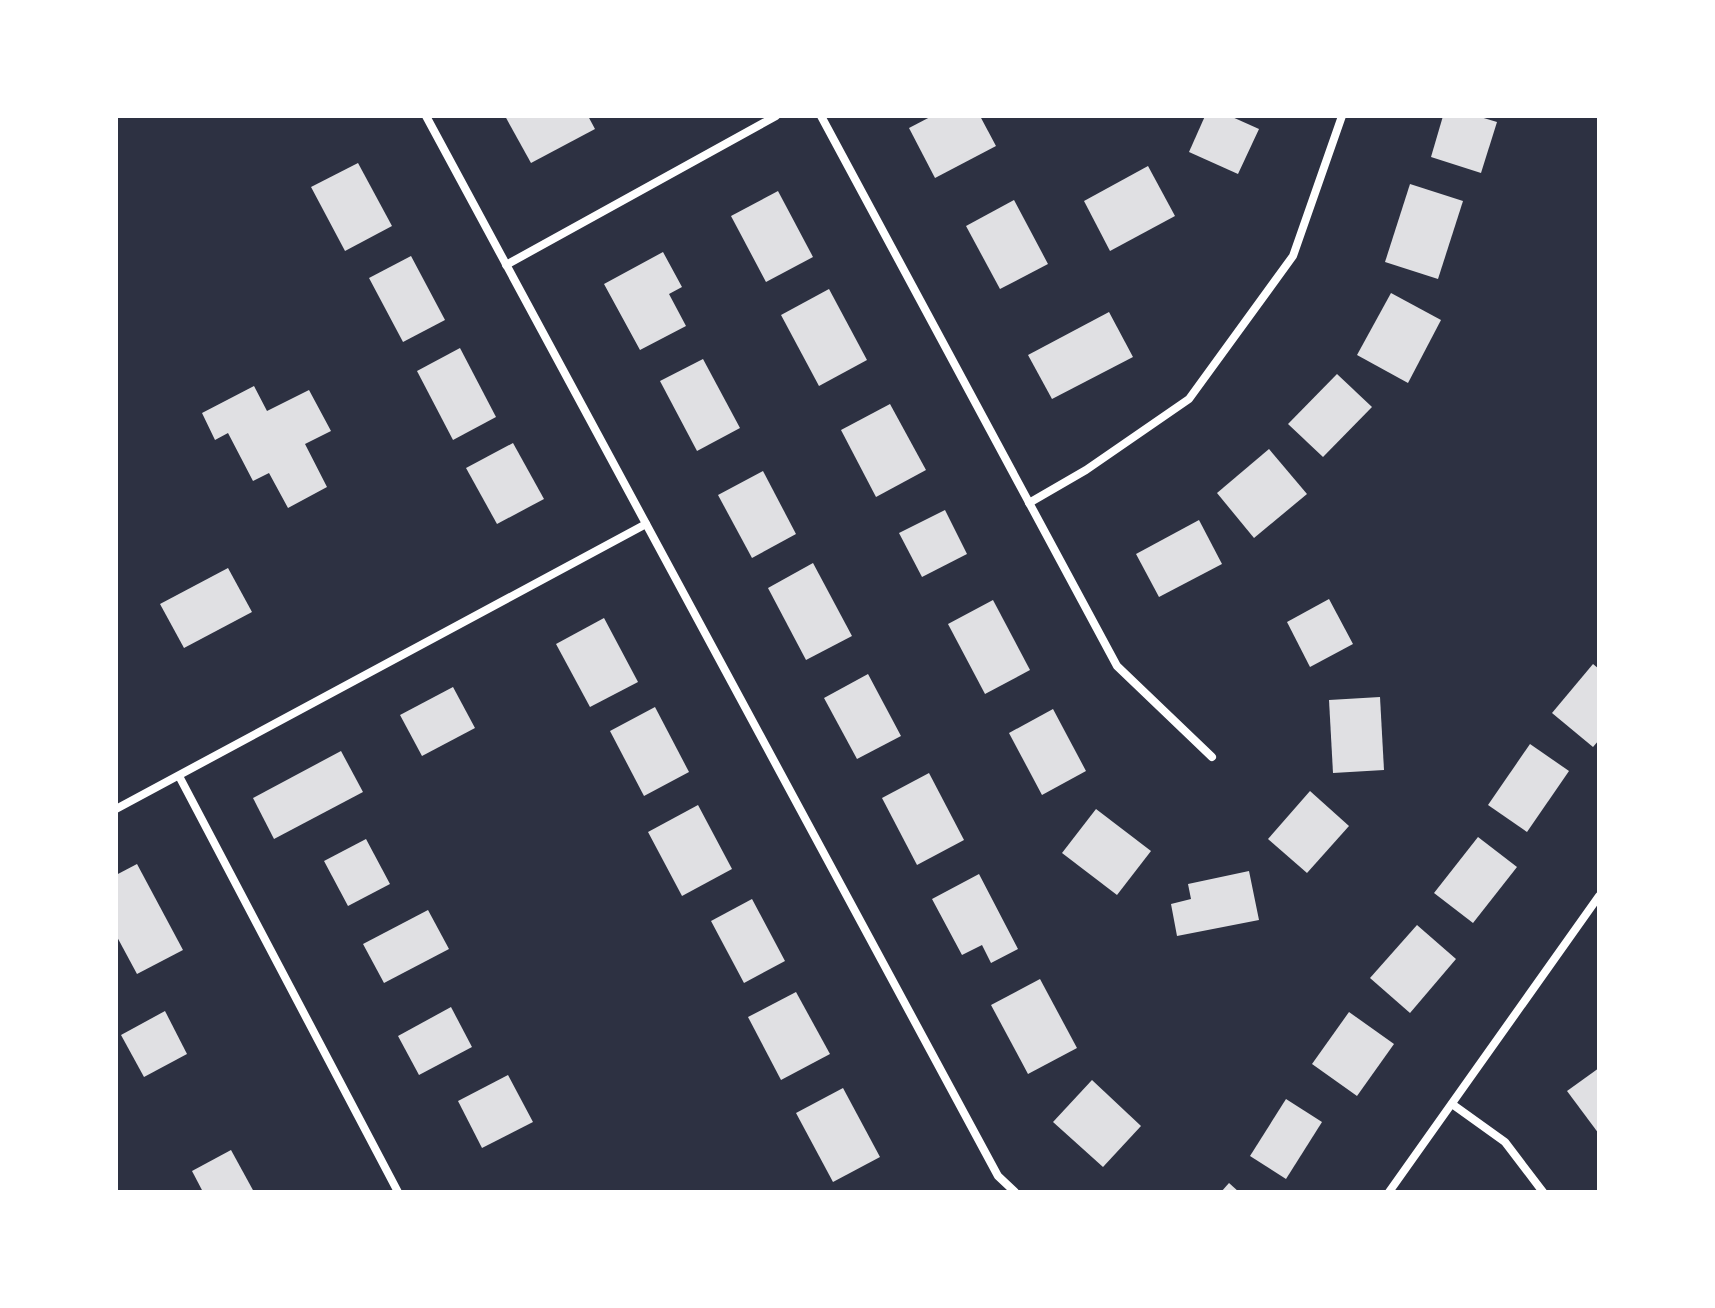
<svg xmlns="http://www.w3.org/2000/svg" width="1715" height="1308" font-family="Raleway,sans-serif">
<rect width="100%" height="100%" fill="#2d3142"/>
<g fill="#e0e0e3">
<path d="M505 116H588L595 129 531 163Z"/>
<path d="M932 116H980L996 146 935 178 909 128Z"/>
<path d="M1205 116H1230L1259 129 1238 174 1189 152Z"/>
<path d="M1443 116H1477L1497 122 1481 173 1431 157Z"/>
<path d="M358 163 392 226 345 251 311 187Z"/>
<path d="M1148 166 1175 216 1110 251 1084 201Z"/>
<path d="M1410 184 1463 201 1438 279 1385 262Z"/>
<path d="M778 191 813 257 766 282 731 216Z"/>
<path d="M1014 200 1048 264 1000 289 966 226Z"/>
<path d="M663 252 682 287 669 294 686 326 640 350 604 284Z"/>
<path d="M411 256 445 320 403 342 369 278Z"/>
<path d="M829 289 867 360 819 386 781 315Z"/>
<path d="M1391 293 1441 320 1408 383 1357 355Z"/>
<path d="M1109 312 1133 357 1052 399 1028 355Z"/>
<path d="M460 348 496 417 453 440 417 371Z"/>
<path d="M703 359 740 428 697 451 660 381Z"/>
<path d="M1337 374 1372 407 1323 457 1288 424Z"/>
<path d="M254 386 267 411 309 390 331 431 305 444 327 487 288 508 269 473 253 481 228 433 215 440 202 413Z"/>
<path d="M890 404 926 470 876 497 841 430Z"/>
<path d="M513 443 544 499 497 524 466 468Z"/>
<path d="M1269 449 1307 494 1254 538 1217 493Z"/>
<path d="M763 471 796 534 752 558 718 495Z"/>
<path d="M945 510 967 554 922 577 899 533Z"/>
<path d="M1199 520 1222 564 1159 597 1136 554Z"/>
<path d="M813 563 852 636 806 660 768 588Z"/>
<path d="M228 568 252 612 184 648 160 604Z"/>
<path d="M1329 599 1353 644 1310 667 1287 622Z"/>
<path d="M993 600 1030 670 985 694 948 624Z"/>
<path d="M604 618 638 682 590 707 556 644Z"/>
<path d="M1593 664 1599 669V740L1593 747 1552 713Z"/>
<path d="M868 674 901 736 857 759 824 698Z"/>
<path d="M453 687 475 728 422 756 400 715Z"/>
<path d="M1380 697 1384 770 1333 773 1329 700Z"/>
<path d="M655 707 689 772 644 796 610 731Z"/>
<path d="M1053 709 1086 771 1042 795 1009 733Z"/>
<path d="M1530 744 1569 771 1527 832 1488 805Z"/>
<path d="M341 751 363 792 274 839 253 798Z"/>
<path d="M929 773 964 840 917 865 882 798Z"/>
<path d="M1310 791 1349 826 1307 873 1268 839Z"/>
<path d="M698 805 732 869 682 896 648 832Z"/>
<path d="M1096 809 1151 851 1117 895 1062 853Z"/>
<path d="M1478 837 1517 867 1473 923 1434 893Z"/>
<path d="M366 839 390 884 348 906 324 861Z"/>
<path d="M137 864 183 950 137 974 116 935V875Z"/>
<path d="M1249 871 1259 920 1177 936 1171 904 1191 899 1188 884Z"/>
<path d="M979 874 1018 949 991 963 982 945 962 955 932 899Z"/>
<path d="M752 899 785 961 744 983 711 921Z"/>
<path d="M428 910 449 949 384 983 363 944Z"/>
<path d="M1417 925 1456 959 1410 1013 1370 978Z"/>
<path d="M1040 979 1077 1048 1028 1074 991 1005Z"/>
<path d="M796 992 830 1054 781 1080 748 1017Z"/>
<path d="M451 1007 472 1047 419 1075 398 1036Z"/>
<path d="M165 1011 187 1054 144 1077 121 1035Z"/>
<path d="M1349 1012 1394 1044 1357 1096 1312 1064Z"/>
<path d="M1599 1068V1134L1567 1091Z"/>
<path d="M508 1075 533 1122 482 1148 458 1101Z"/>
<path d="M1092 1080 1141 1126 1103 1167 1053 1122Z"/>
<path d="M843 1088 880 1157 833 1182 796 1113Z"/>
<path d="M1286 1099 1322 1122 1286 1179 1250 1156Z"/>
<path d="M231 1150 254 1192H203L192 1171Z"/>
<path d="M1229 1183 1239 1192H1221Z"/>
</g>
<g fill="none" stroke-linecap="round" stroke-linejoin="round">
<g stroke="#fff" stroke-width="8">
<path d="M426 116 998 1176 1015 1192"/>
<path d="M821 116 1117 666 1212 757"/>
<path d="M506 265 776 116"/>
<path d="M1029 503 1086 470 1189 399 1293 256 1342 116"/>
<path d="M179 776 398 1192"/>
<path d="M116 809 646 524"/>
<path d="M1452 1104 1505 1142 1543 1192"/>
<path d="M1389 1192 1599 896"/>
</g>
</g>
<rect width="1715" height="1308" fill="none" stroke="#ffffff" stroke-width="236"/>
</svg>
